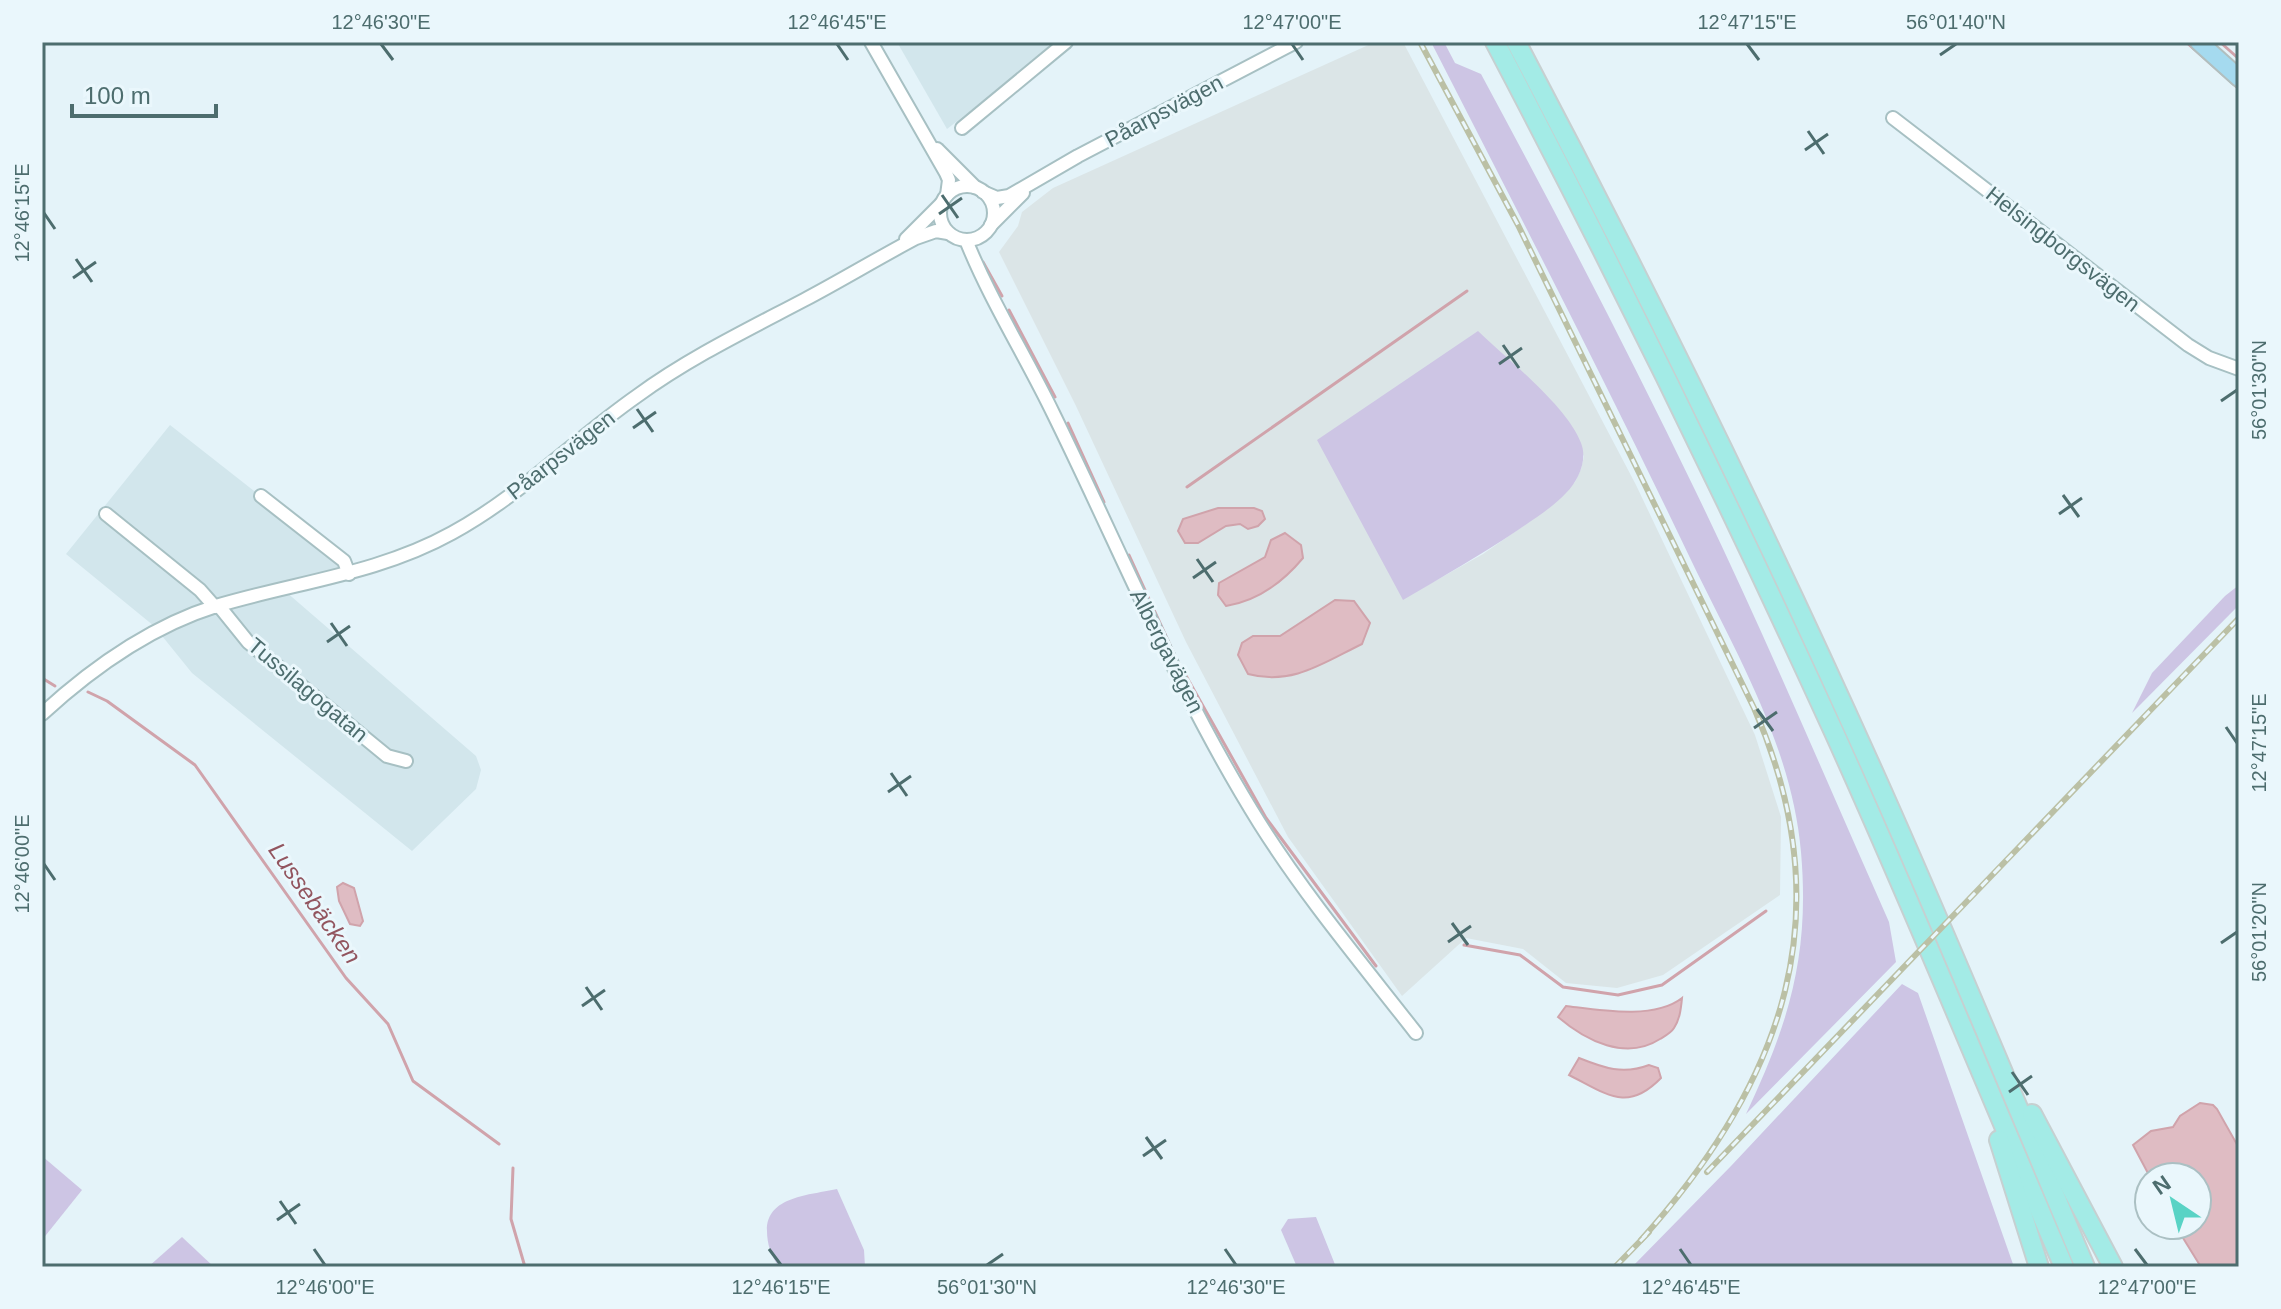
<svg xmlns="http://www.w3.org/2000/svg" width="2281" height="1309" font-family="Arial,sans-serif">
<rect width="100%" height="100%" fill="#e4f3f9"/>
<g fill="#d2e6ec">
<path d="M897 42H1045L1050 49 947 129Z"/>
<path d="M170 425 343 561 346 568 285 591 476 756 481 770 476 789 412 851 192 673 154 626 66 554Z"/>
</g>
<path fill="#dbe5e7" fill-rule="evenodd" d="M1375 42H1403L1636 485 1755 735 1781 817 1780 895 1663 975 1617 988 1566 983 1523 949 1466 938 1402 996 1288 837 1186 642 1076 406 999 252 1018 226 1022 212 1053 188ZM1478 332 1558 408 1584 456 1581 469 1575 482 1533 519 1483 554 1403 599Z"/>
<g fill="#cdc5e4">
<path d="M1431 42H1444L1455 63 1481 74C1555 211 1627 349 1695 490 1764 632 1825 778 1889 922L1896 962 1746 1114C1789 1023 1810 955 1801 852 1792 747 1736 653 1691 560 1608 386 1519 214 1431 42Z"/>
<path d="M1478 331C1508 360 1567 406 1581 443 1588 460 1578 481 1566 493 1553 507 1534 519 1518 530 1481 555 1442 577 1403 600L1317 440Z"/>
<path d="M2239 585V605L2132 713 2152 673 2225 596Z"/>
<path d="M1902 984 1918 993 2014 1267H1632L1731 1166Z"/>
<path d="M42 1156 82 1190 42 1240Z"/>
<path d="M837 1189 864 1250 865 1267H779C771 1256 767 1244 767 1231 766 1196 811 1195 837 1189Z"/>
<path d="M1316 1217 1336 1267H1297L1281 1230 1288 1219Z"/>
<path d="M182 1237 214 1267H148Z"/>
</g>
<g fill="#dfbcc3" stroke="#d0a3ab" stroke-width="2">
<path d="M1218 508H1254L1262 511 1265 519 1258 526 1248 529 1240 524 1226 526 1198 543H1185L1178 531 1183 519Z"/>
<path d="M1285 533 1301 545 1303 558C1283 582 1257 601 1226 606L1218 595 1219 583 1265 557 1271 540Z"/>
<path d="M1335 600 1354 601 1370 623 1362 644C1323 663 1292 686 1248 674L1238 655 1242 643 1253 636H1280Z"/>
<path d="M343 883 354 888 363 921 360 926 350 924 339 901 337 887Z"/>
<path d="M1682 998C1681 1008 1680 1019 1674 1028 1671 1033 1665 1036 1660 1039 1626 1061 1586 1041 1558 1017L1566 1006C1599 1010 1654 1020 1682 998Z"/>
<path d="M1579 1058C1604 1068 1623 1075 1649 1065L1658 1068 1661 1078C1627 1113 1607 1094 1569 1075Z"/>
<path d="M2200 1103 2213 1105 2217 1109 2239 1148V1267H2201L2175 1225H2197V1177H2150L2133 1145 2151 1131 2173 1127 2180 1116Z"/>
</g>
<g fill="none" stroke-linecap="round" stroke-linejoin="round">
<g stroke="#d0a3ab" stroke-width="3">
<path d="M2186 42 2239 89"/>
<path d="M2220 42 2239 59"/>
<path d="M983 262 1002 296"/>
<path d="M1009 310 1055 397"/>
<path d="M1068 423 1104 502"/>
<path d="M1187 487 1467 291"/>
<path d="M1129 555 1176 658 1266 818 1376 966"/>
<path d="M42 678 55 686"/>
<path d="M88 692 107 701 195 765 346 978 388 1024 413 1081 499 1144"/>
<path d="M1464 945 1520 955 1563 987 1618 995 1662 985 1766 911"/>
<path d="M513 1168 511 1219 525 1267"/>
</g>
<g stroke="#a7c0c3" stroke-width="16">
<g id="minor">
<path d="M871 42 946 173 949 180 947 195"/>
<path d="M1893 118 2188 345 2209 358 2239 369"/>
<path d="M962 128 1066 42"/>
<path d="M937 149 975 187"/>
<circle cx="967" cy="213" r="27"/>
<path d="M983 192 997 198 1009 196 1078 156 1296 42"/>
<path d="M991 225 1023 193"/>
<path d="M906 239 941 204"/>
<path d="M966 240C990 300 1025 355 1053 413 1121 551 1178 693 1260 824 1306 897 1363 965 1416 1033"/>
<path d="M261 496 344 561 349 574"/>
<path d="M106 514 200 590 215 607"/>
<path d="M219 606 248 642 387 756 406 761"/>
<path d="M42 714C91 669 152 626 216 606 296 582 378 574 452 533 520 496 574 440 637 396 689 358 747 330 804 300 842 280 878 258 916 238L936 231 948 233"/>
</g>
</g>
<g stroke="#b1bfbf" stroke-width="20">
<path id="major" d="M2199 42 2239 78"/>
</g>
<g stroke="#c6d0d1" stroke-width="22">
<g id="highway">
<path d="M1495 42C1614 268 1727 498 1833 730 1914 908 1987 1088 2064 1267"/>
<path d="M1516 42C1644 284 1765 530 1877 780 1949 941 2016 1104 2085 1267"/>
<path d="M2032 1114 2113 1267"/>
<path d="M1999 1140 2039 1267"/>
</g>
</g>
<use href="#minor" stroke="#fff" stroke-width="12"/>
<use href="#major" stroke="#a5daef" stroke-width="16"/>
<use href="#highway" stroke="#a3ebe6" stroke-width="18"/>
<g stroke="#bbc0a5" stroke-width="6">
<g id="rail">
<path d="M1420 42 1518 225 1754 708C1844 913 1784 1081 1641 1240"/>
<path d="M1707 1172 2239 618"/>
<path d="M1615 1267 1649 1232"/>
</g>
</g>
<use href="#rail" stroke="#eaf7fc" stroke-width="3" stroke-dasharray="9" stroke-linecap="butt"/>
</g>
<path fill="none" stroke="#4d6d6e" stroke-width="3" d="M381 44 393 60M837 44 848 60M1292 44 1303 60M1747 44 1759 60M1940 55 1956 44M1808 131 1824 154M1805 150 1828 134M942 195 958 218M44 213 55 229M939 214 962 198M76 259 92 282M73 278 96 262M1503 345 1519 368M1499 364 1522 348M2221 401 2237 390M637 409 653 432M633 428 656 412M2063 495 2079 517M2059 514 2082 498M1197 559 1213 582M1193 578 1216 562M331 623 347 646M327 642 350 626M1757 709 1773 731M2226 727 2237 743M1754 728 1777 712M891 773 907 796M888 792 911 776M44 864 55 880M1452 923 1468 945M1448 942 1471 926M2221 943 2237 932M586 987 602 1010M582 1006 605 990M2012 1072 2028 1095M2009 1092 2032 1076M1146 1137 1162 1159M1143 1156 1166 1140M280 1201 296 1224M277 1220 300 1204M314 1249 325 1265M769 1249 781 1265M1225 1249 1236 1265M1680 1249 1691 1265M2135 1249 2147 1265M987 1265 1003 1254"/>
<g text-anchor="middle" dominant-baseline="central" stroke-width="6" stroke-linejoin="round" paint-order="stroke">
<g font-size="22" fill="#4d6d6e" stroke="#eaf7fc">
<text transform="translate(1164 111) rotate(-28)">Påarpsvägen</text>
<text transform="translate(2063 249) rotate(38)">Helsingborgsvägen</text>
<text transform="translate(561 455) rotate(-38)">Påarpsvägen</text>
<text transform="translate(1167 651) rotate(63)">Albergavägen</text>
<text transform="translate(308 690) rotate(40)">Tussilagogatan</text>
</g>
<g font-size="24" font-style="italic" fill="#92555f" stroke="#eaf7fc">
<text transform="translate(315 903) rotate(55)">Lussebäcken</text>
</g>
</g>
<rect width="2281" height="1309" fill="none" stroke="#eaf7fc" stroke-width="88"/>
<g transform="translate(2173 1201) rotate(325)"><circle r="38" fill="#eaf7fc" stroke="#abc0c3" stroke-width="2"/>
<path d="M0-6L14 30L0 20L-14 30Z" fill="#59d3c5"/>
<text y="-12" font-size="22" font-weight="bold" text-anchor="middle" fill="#4d6d6e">N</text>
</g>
<path d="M72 104v12h144v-12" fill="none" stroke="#4d6d6e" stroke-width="4"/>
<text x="84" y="104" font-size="24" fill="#4d6d6e" stroke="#eaf7fc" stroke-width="6" paint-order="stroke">100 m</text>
<rect x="44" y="44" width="2193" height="1221" fill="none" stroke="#4d6d6e" stroke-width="3"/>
<g font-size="20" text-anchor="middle" fill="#4d6d6e">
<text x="381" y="29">12°46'30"E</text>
<text x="837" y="29">12°46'45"E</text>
<text x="1292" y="29">12°47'00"E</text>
<text x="1747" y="29">12°47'15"E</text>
<text x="1956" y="29">56°01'40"N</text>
<text transform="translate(22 213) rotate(-90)" y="7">12°46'15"E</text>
<text transform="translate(2259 390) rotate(-90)" y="7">56°01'30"N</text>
<text transform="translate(2259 743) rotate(-90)" y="7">12°47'15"E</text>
<text transform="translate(22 864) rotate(-90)" y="7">12°46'00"E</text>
<text transform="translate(2259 932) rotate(-90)" y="7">56°01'20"N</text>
<text x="325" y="1294">12°46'00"E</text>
<text x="781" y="1294">12°46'15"E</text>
<text x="987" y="1294">56°01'30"N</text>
<text x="1236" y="1294">12°46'30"E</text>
<text x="1691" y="1294">12°46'45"E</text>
<text x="2147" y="1294">12°47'00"E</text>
</g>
</svg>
